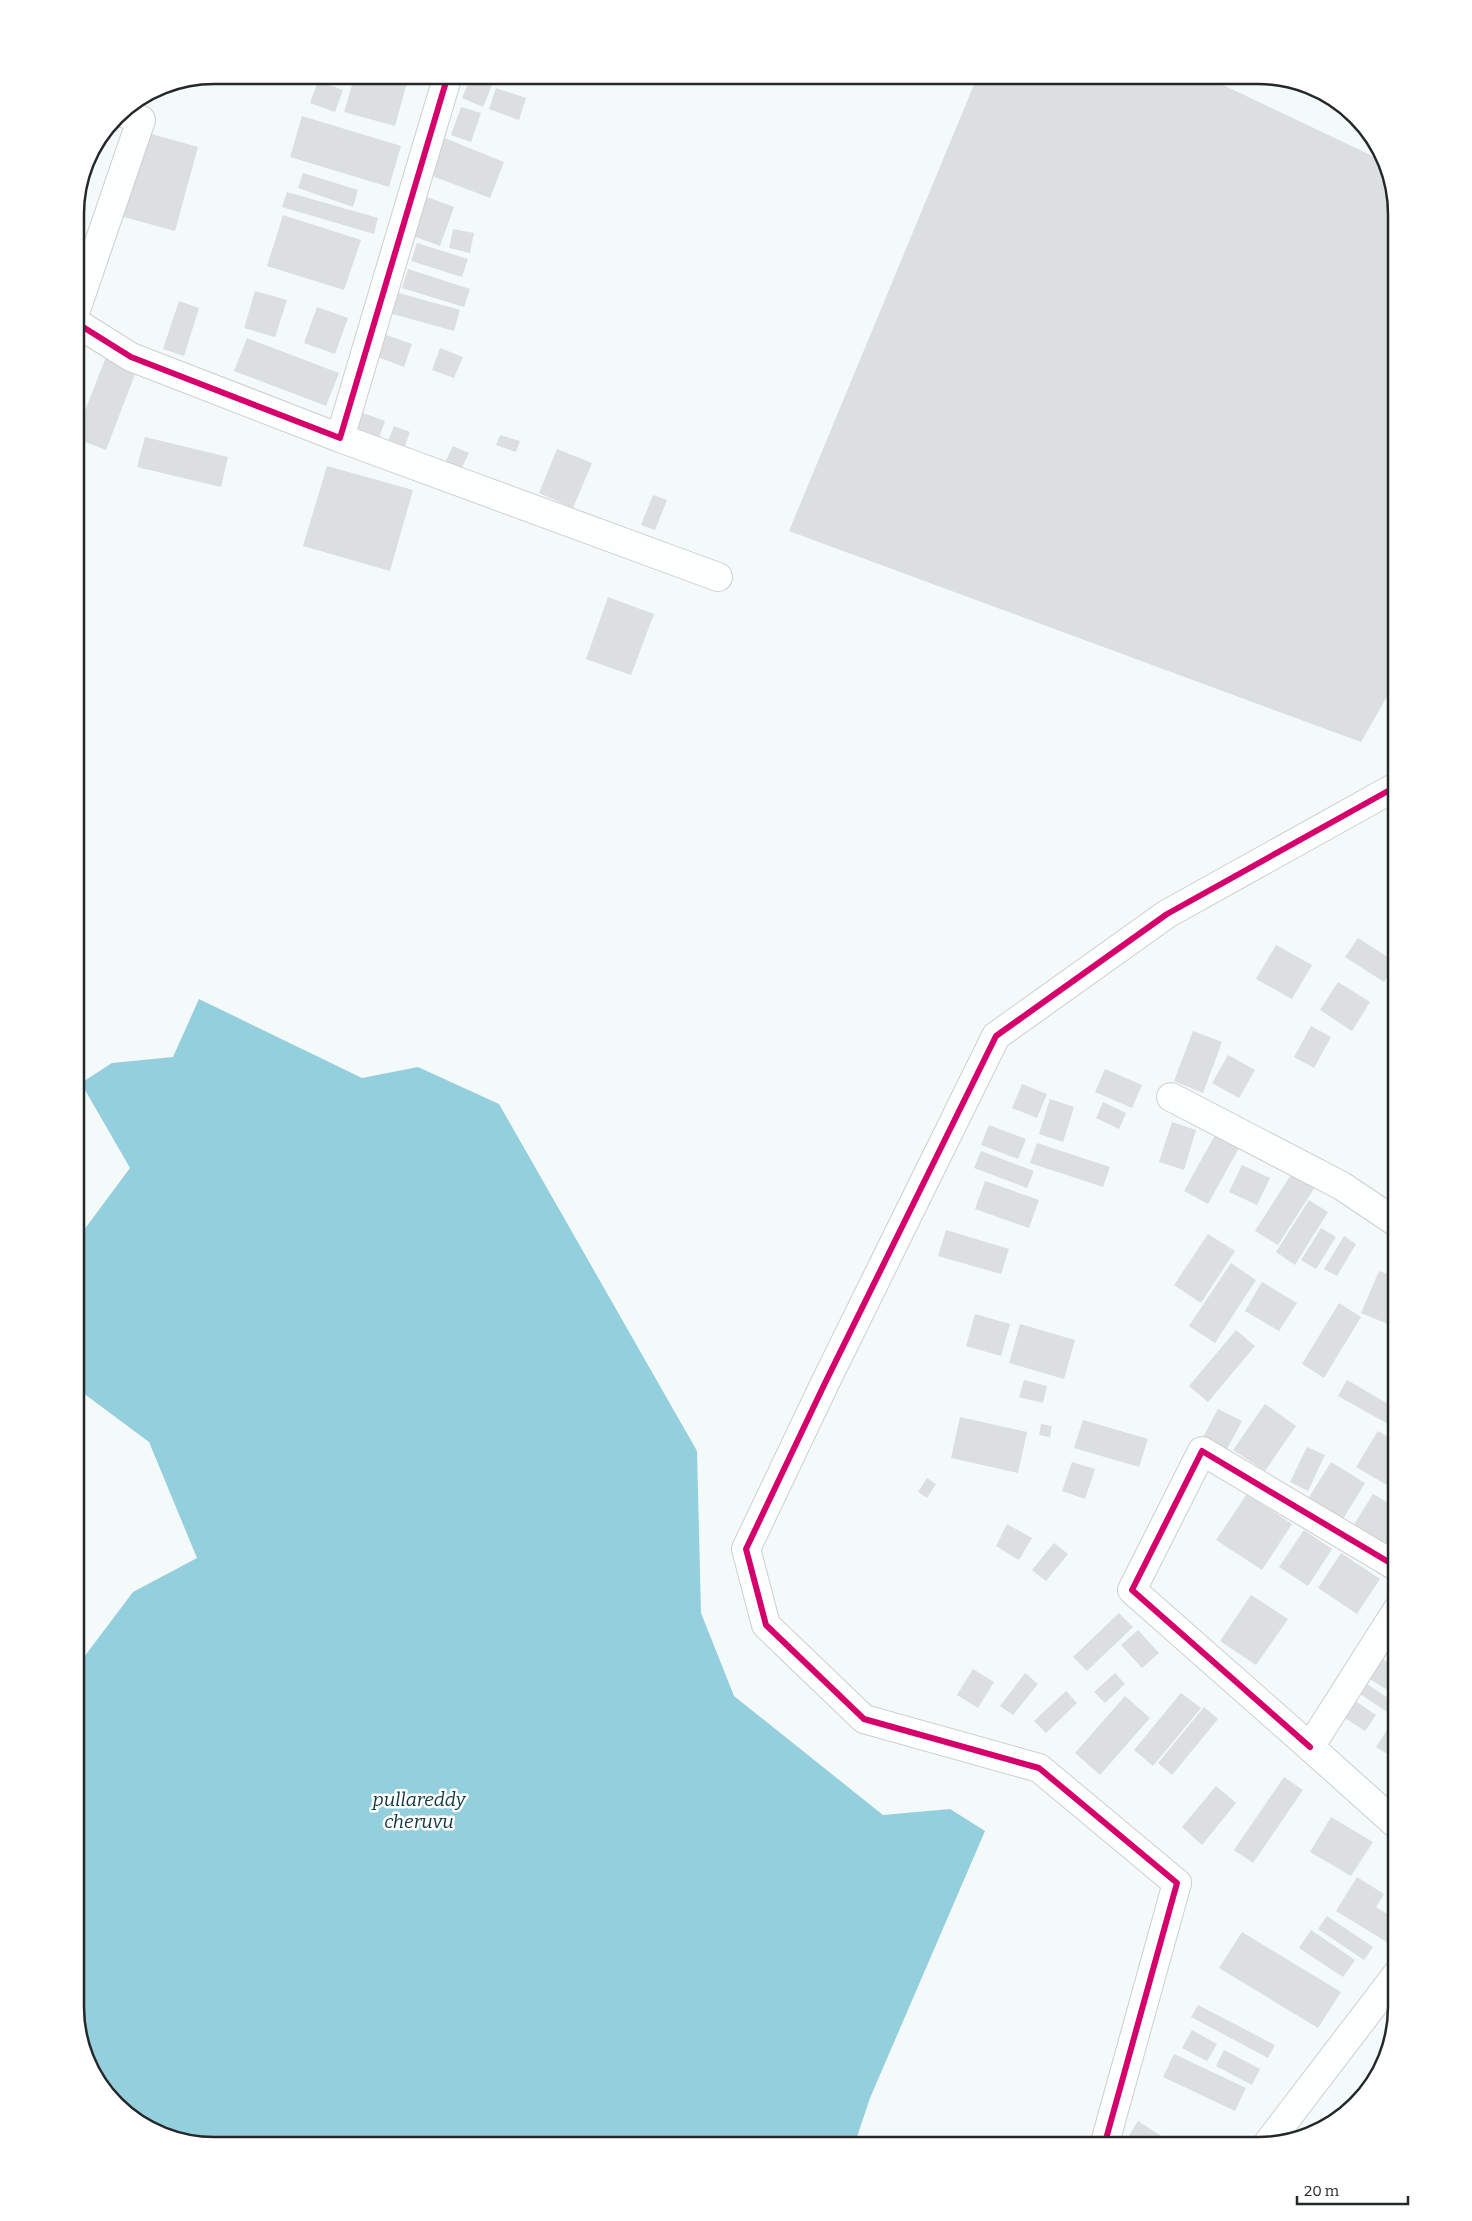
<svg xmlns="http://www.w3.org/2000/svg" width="1472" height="2221" font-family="Bitter,serif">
<rect width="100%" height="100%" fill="#f4f9fa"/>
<path fill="#93cfdc" d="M199 999 362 1078 418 1067 499 1104 697 1451 701 1613 734 1696 883 1815 950 1809 985 1831 870 2098 854 2146H205L144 2127 94 2076 75 2007V1669L133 1592 197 1558 149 1442 75 1387V1242L130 1168 81 1083 112 1063 173 1057Z"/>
<g fill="#dbdfe0">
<path d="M355 75H395L408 79 395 126 344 112Z"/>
<path d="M472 75H496L483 107 462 98Z"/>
<path d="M978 75H1202L1383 161 1397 214V679L1361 742 789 531Z"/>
<path d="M318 81 343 90 335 112 310 103Z"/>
<path d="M496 88 526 98 519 120 489 109Z"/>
<path d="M461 107 481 113 471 142 451 135Z"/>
<path d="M302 116 401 146 389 187 290 157Z"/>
<path d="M137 130 198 147 175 231 113 214Z"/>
<path d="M437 135 504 162 490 198 422 172Z"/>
<path d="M303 173 358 190 353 207 298 188Z"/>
<path d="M287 192 378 218 374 234 282 207Z"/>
<path d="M427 197 454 207 440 246 413 236Z"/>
<path d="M283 215 361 240 344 290 267 266Z"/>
<path d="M453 229 474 233 470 253 449 248Z"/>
<path d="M417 243 468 259 462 277 411 261Z"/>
<path d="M408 269 470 289 464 307 402 288Z"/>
<path d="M388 290 460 310 454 331 382 311Z"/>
<path d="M255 291 287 300 275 337 244 328Z"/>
<path d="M179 301 199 308 184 356 163 349Z"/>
<path d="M317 307 348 318 335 354 304 343Z"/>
<path d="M378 332 412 344 404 367 370 354Z"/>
<path d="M247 338 339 373 326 406 234 371Z"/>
<path d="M440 348 463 357 454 378 432 370Z"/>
<path d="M106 357 137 369 106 450 75 438V436Z"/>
<path d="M355 410 385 421 376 447 345 435Z"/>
<path d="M394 426 410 432 403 451 387 444Z"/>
<path d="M500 435 520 441 516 452 496 445Z"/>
<path d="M145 437 228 457 221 487 137 467Z"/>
<path d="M453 446 469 453 460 472 444 465Z"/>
<path d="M557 449 592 463 573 508 539 493Z"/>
<path d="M327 466 413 490 390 571 303 546Z"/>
<path d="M653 495 667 500 655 530 641 525Z"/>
<path d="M608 597 654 614 631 675 586 659Z"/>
<path d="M1358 938 1397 963 1384 982 1345 957Z"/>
<path d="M1276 945 1312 965 1292 999 1256 979Z"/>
<path d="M1338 982 1370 1002 1352 1031 1320 1010Z"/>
<path d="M1311 1026 1331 1037 1314 1068 1294 1057Z"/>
<path d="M1193 1031 1222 1042 1203 1093 1174 1081Z"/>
<path d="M1228 1055 1255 1070 1239 1098 1212 1083Z"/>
<path d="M1105 1069 1142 1085 1132 1108 1095 1092Z"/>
<path d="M1022 1084 1047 1094 1037 1118 1012 1108Z"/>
<path d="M1050 1099 1074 1107 1063 1142 1039 1134Z"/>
<path d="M1103 1102 1126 1113 1119 1129 1096 1118Z"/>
<path d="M1172 1122 1196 1130 1184 1170 1159 1162Z"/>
<path d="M989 1125 1026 1139 1018 1159 981 1145Z"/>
<path d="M1215 1135 1239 1148 1208 1204 1184 1191Z"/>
<path d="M1037 1143 1110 1167 1103 1187 1030 1163Z"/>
<path d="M981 1151 1034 1171 1027 1188 974 1168Z"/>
<path d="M1242 1165 1270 1178 1257 1205 1229 1192Z"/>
<path d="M1294 1170 1317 1184 1278 1245 1255 1231Z"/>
<path d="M985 1181 1039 1200 1029 1228 975 1209Z"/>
<path d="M1309 1200 1328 1212 1295 1265 1276 1252Z"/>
<path d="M1321 1228 1336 1237 1316 1269 1301 1260Z"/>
<path d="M946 1230 1009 1249 1001 1274 938 1256Z"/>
<path d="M1208 1234 1235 1251 1201 1303 1174 1285Z"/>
<path d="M1344 1236 1356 1244 1337 1276 1324 1269Z"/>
<path d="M1231 1263 1256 1280 1215 1343 1189 1326Z"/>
<path d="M1379 1271 1397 1278V1328L1361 1313Z"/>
<path d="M1262 1282 1297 1303 1279 1331 1245 1311Z"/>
<path d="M1339 1303 1361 1317 1324 1378 1302 1364Z"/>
<path d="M975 1314 1010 1324 1001 1356 966 1346Z"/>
<path d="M1020 1324 1075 1340 1064 1379 1009 1363Z"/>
<path d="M1236 1330 1255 1346 1208 1402 1189 1386Z"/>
<path d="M1024 1380 1047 1386 1043 1403 1019 1397Z"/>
<path d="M1347 1380 1397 1409V1429L1338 1396Z"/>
<path d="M1265 1404 1296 1426 1265 1471 1233 1450Z"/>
<path d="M1218 1409 1242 1421 1226 1451 1202 1439Z"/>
<path d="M960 1417 1027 1432 1018 1473 951 1458Z"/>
<path d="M1083 1420 1148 1439 1139 1467 1074 1448Z"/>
<path d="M1041 1424 1052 1426 1050 1437 1039 1435Z"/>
<path d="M1378 1431 1397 1442V1491L1356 1467Z"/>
<path d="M1307 1447 1325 1455 1308 1491 1290 1482Z"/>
<path d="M1072 1462 1095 1469 1085 1499 1062 1491Z"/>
<path d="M1331 1462 1365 1483 1343 1519 1308 1499Z"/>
<path d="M927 1478 936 1484 927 1498 918 1492Z"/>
<path d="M1247 1494 1292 1524 1262 1570 1216 1540Z"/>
<path d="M1373 1494 1397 1508V1542L1390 1554 1350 1531Z"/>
<path d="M1007 1524 1032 1538 1019 1560 996 1546Z"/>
<path d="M1304 1530 1332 1549 1308 1586 1279 1567Z"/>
<path d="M1054 1543 1068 1554 1046 1581 1032 1570Z"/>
<path d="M1341 1553 1380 1579 1357 1614 1318 1588Z"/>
<path d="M1251 1595 1288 1619 1256 1665 1220 1641Z"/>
<path d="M1119 1613 1133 1627 1087 1671 1073 1657Z"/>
<path d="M1138 1630 1159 1653 1142 1668 1121 1645Z"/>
<path d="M1378 1656 1397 1668V1696L1365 1676Z"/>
<path d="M973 1669 994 1682 978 1708 957 1695Z"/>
<path d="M1025 1673 1038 1684 1013 1715 1000 1706Z"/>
<path d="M1115 1673 1125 1684 1105 1703 1094 1692Z"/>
<path d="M1364 1682 1397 1704 1390 1714 1357 1692Z"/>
<path d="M1066 1691 1077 1703 1046 1733 1034 1721Z"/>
<path d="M1181 1693 1201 1708 1153 1766 1134 1750Z"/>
<path d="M1125 1696 1150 1718 1100 1775 1075 1753Z"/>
<path d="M1348 1696 1376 1715 1365 1731 1337 1713Z"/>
<path d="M1204 1707 1218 1719 1172 1775 1158 1763Z"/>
<path d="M1392 1722 1397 1725V1760L1376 1747Z"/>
<path d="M1284 1777 1303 1790 1253 1863 1234 1850Z"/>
<path d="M1216 1786 1236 1803 1202 1845 1182 1827Z"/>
<path d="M1331 1817 1373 1842 1351 1876 1310 1852Z"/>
<path d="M1357 1877 1384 1894 1376 1907 1397 1920V1932L1390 1944 1336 1911Z"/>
<path d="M1327 1916 1373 1947 1364 1960 1318 1929Z"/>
<path d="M1311 1930 1355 1960 1343 1977 1299 1948Z"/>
<path d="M1242 1932 1341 1992 1318 2028 1219 1968Z"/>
<path d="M1198 2005 1275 2045 1268 2058 1191 2017Z"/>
<path d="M1192 2030 1217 2044 1207 2061 1182 2048Z"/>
<path d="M1224 2050 1260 2069 1252 2085 1216 2066Z"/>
<path d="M1174 2054 1246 2088 1235 2111 1163 2077Z"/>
<path d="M1138 2121 1177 2146H1139L1127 2139Z"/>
</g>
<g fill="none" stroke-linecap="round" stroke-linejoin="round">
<g stroke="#cbd0d1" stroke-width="30">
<g id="street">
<path d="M75 313 141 120 121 112"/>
<path d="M75 322 131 357 340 438 448 75"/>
<path d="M340 438 718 577"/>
<path d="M1171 1097 1342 1186 1397 1223"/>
<path d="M1310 1747 1132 1590 1202 1451 1397 1567"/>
<path d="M1397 1825 1310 1747 1397 1610"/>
<path d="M1268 2143 1397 1974"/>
<path d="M1104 2146 1177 1883 1039 1768 864 1719 766 1625 746 1549 825 1383 996 1036 1167 914 1397 786"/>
</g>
</g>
<use href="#street" stroke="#fdfefe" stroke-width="28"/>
<g stroke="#fff" stroke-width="9">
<g id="cycleway">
<path d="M75 322 131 357 340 438 448 75"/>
<path d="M1310 1747 1132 1590 1202 1451 1397 1567"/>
<path d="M1104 2146 1177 1883 1039 1768 864 1719 766 1625 746 1549 825 1383 996 1036 1167 914 1397 786"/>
</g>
</g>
<use href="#cycleway" stroke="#d6006c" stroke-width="6"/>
</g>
<g text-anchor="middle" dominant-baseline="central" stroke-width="5" stroke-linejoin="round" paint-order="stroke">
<g font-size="19" font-style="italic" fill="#0f373f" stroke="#fff">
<text x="419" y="1799">pullareddy<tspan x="419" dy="22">cheruvu</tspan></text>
</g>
</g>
<path d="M0 0H1472V2221H0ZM214 84H1258A130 130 0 0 1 1388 214V2007A130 130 0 0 1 1258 2137H214A130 130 0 0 1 84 2007V214A130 130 0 0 1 214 84Z" fill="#fff" fill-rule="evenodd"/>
<path fill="none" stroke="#242829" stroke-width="2.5" d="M214 84H1258A130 130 0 0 1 1388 214V2007A130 130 0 0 1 1258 2137H214A130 130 0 0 1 84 2007V214A130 130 0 0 1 214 84Z"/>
<path d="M1297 2196v8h111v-8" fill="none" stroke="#242829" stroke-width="2.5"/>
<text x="1304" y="2196" font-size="15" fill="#242829" stroke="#ffffff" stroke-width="4" paint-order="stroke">20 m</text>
</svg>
